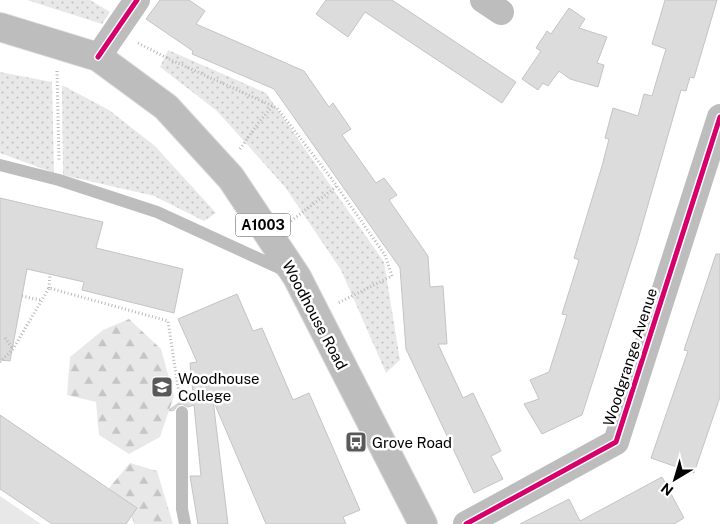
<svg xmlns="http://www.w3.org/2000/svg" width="720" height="524" font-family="'Public Sans',sans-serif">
<defs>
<pattern id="grass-dots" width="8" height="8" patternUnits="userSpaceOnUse" patternTransform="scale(1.25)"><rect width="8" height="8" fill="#e8e8e8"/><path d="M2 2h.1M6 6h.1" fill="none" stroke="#c5c5c5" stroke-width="1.8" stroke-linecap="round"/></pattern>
<pattern id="forest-firs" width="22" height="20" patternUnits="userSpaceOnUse" patternTransform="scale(1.25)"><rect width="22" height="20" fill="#e8e8e8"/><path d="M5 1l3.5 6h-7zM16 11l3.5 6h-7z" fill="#c5c5c5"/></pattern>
</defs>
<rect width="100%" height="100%" fill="#fff"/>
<g fill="url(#grass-dots)">
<path d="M27 0H90L110 12 102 24Z"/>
<path d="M168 50 266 93 384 262 400 360 386 373 341 270 285 187 217 111 160 67Z"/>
<path d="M0 72 52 82 54 173 0 153Z"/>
<path d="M62 85 109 110 155 146 216 213 204 221 154 196 63 175Z"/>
</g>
<g fill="url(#forest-firs)">
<path d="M129 319 161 349 174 396 160 437 129 454 99 435 96 402 67 395 70 357 103 330Z"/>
<path d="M130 463 157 471 173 524H134L131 514 109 488Z"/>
</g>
<path fill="#e8e8e8" d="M0 496 41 524H0Z"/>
<g fill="#dcdcdc" stroke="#c4c4c4">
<path d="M160 0H189L205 11 196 24 304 71 329 107 333 103 351 129 342 135 376 183 384 178 397 195 389 200 428 256 430 287 443 286 447 344H438L463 398 473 393 501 451 491 456 503 479 474 493 406 349 400 268 274 89 192 54 193 51 146 19Z"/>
<path d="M326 0H392L516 82 502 103 365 12 348 37 316 14Z"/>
<path d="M665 0H717L694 78 690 77 686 91 681 90 637 243 582 415 542 434 524 404 539 399 530 380 549 372 567 315 562 314 579 260 574 258 602 166 609 139 605 138 613 108 638 116 644 94 652 96 666 49 652 44Z"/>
<path d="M569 8 585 19 579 28 607 37 597 63 604 65 598 87 570 79 559 71 548 86 543 83 538 90 522 79 541 51 536 48 547 31 551 34Z"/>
<path d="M0 198 103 222 96 248 183 269 174 313 82 290 84 282 27 269 10 361 0 360Z"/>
<path d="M716 254H720V397L694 473 651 458 688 351 684 350Z"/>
<path d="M237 294 253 331 262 328 293 400 309 393 360 510 343 517 346 524H266L213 400 228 524H198L190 476H201L194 405 188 407 182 404 178 405 174 410 170 411 169 410 193 393 190 363 197 362 178 319Z"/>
<path d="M0 415 137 508 126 524H52L0 489Z"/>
<path d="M662 477 684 518 674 524H520L569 499 580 521Z"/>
</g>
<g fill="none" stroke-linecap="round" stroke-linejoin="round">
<g stroke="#dbdbdb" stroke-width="30">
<path id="primary" d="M0 27 98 57 166 107 231 178 297 277 423 524"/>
</g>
<g stroke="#b8b8b8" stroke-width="3" stroke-dasharray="1 2.5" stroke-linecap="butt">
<path d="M138 43 169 59 277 108 331 178 385 255 392 276 338 303"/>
<path d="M57 71 59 162"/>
<path d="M240 149 259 122 273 106"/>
<path d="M291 221 337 186"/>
<path d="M49 288 50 274"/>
<path d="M22 296 40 300"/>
<path d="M5 338 13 349"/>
<path d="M0 362 13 349 49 288 168 321 179 394"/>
</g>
<g stroke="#bdbdbd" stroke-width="12">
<path d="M0 165 59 180 157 212 288 272"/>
<path d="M182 412V509L185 524"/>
</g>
<g stroke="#bdbdbd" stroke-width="26">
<path d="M483 0 501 12"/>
<path d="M98 57 137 0"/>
<path d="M466 524 616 442 720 117"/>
</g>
<use href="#primary" stroke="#bdbdbd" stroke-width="28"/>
<g stroke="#fff" stroke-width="8">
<g id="cycleway">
<path d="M98 57 137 0"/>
<path d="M466 524 616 442 720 117"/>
</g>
</g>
<use href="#cycleway" stroke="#d6006c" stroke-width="5"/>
</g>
<defs>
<g id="university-square" transform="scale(1.125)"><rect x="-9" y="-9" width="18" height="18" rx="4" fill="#595959" stroke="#fff"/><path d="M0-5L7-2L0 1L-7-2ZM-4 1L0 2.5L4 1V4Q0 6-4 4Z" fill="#fff"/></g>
<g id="bus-square" transform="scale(1.125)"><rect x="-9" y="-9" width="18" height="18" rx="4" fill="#595959" stroke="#fff"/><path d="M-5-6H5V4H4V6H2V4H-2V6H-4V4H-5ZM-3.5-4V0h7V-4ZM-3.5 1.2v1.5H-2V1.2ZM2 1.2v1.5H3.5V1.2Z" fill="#fff"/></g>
</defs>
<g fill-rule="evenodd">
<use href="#university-square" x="162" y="387"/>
<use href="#bus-square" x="356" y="442"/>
</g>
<g text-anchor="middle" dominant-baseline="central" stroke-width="5" stroke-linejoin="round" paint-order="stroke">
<rect fill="#fff" stroke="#4c4c4c" stroke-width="1" x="235.5" y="213.5" width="55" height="23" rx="4"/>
<g font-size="14" font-weight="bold" fill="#000">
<text x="263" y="225">A1003</text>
</g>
<g font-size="15" fill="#000" stroke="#fff">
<text transform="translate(315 315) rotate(62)">Woodhouse Road</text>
<text transform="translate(630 357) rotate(-72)">Woodgrange Avenue</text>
</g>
<g font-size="15" fill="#000" stroke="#fff" text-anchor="start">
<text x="178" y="378">Woodhouse<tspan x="178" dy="17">College</tspan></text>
<text x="372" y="442">Grove Road</text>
</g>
</g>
<g transform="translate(675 479) rotate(218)" stroke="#ffffff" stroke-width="4" paint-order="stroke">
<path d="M0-4L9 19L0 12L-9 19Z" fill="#000000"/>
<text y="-8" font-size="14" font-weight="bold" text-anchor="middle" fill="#000000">N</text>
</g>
</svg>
